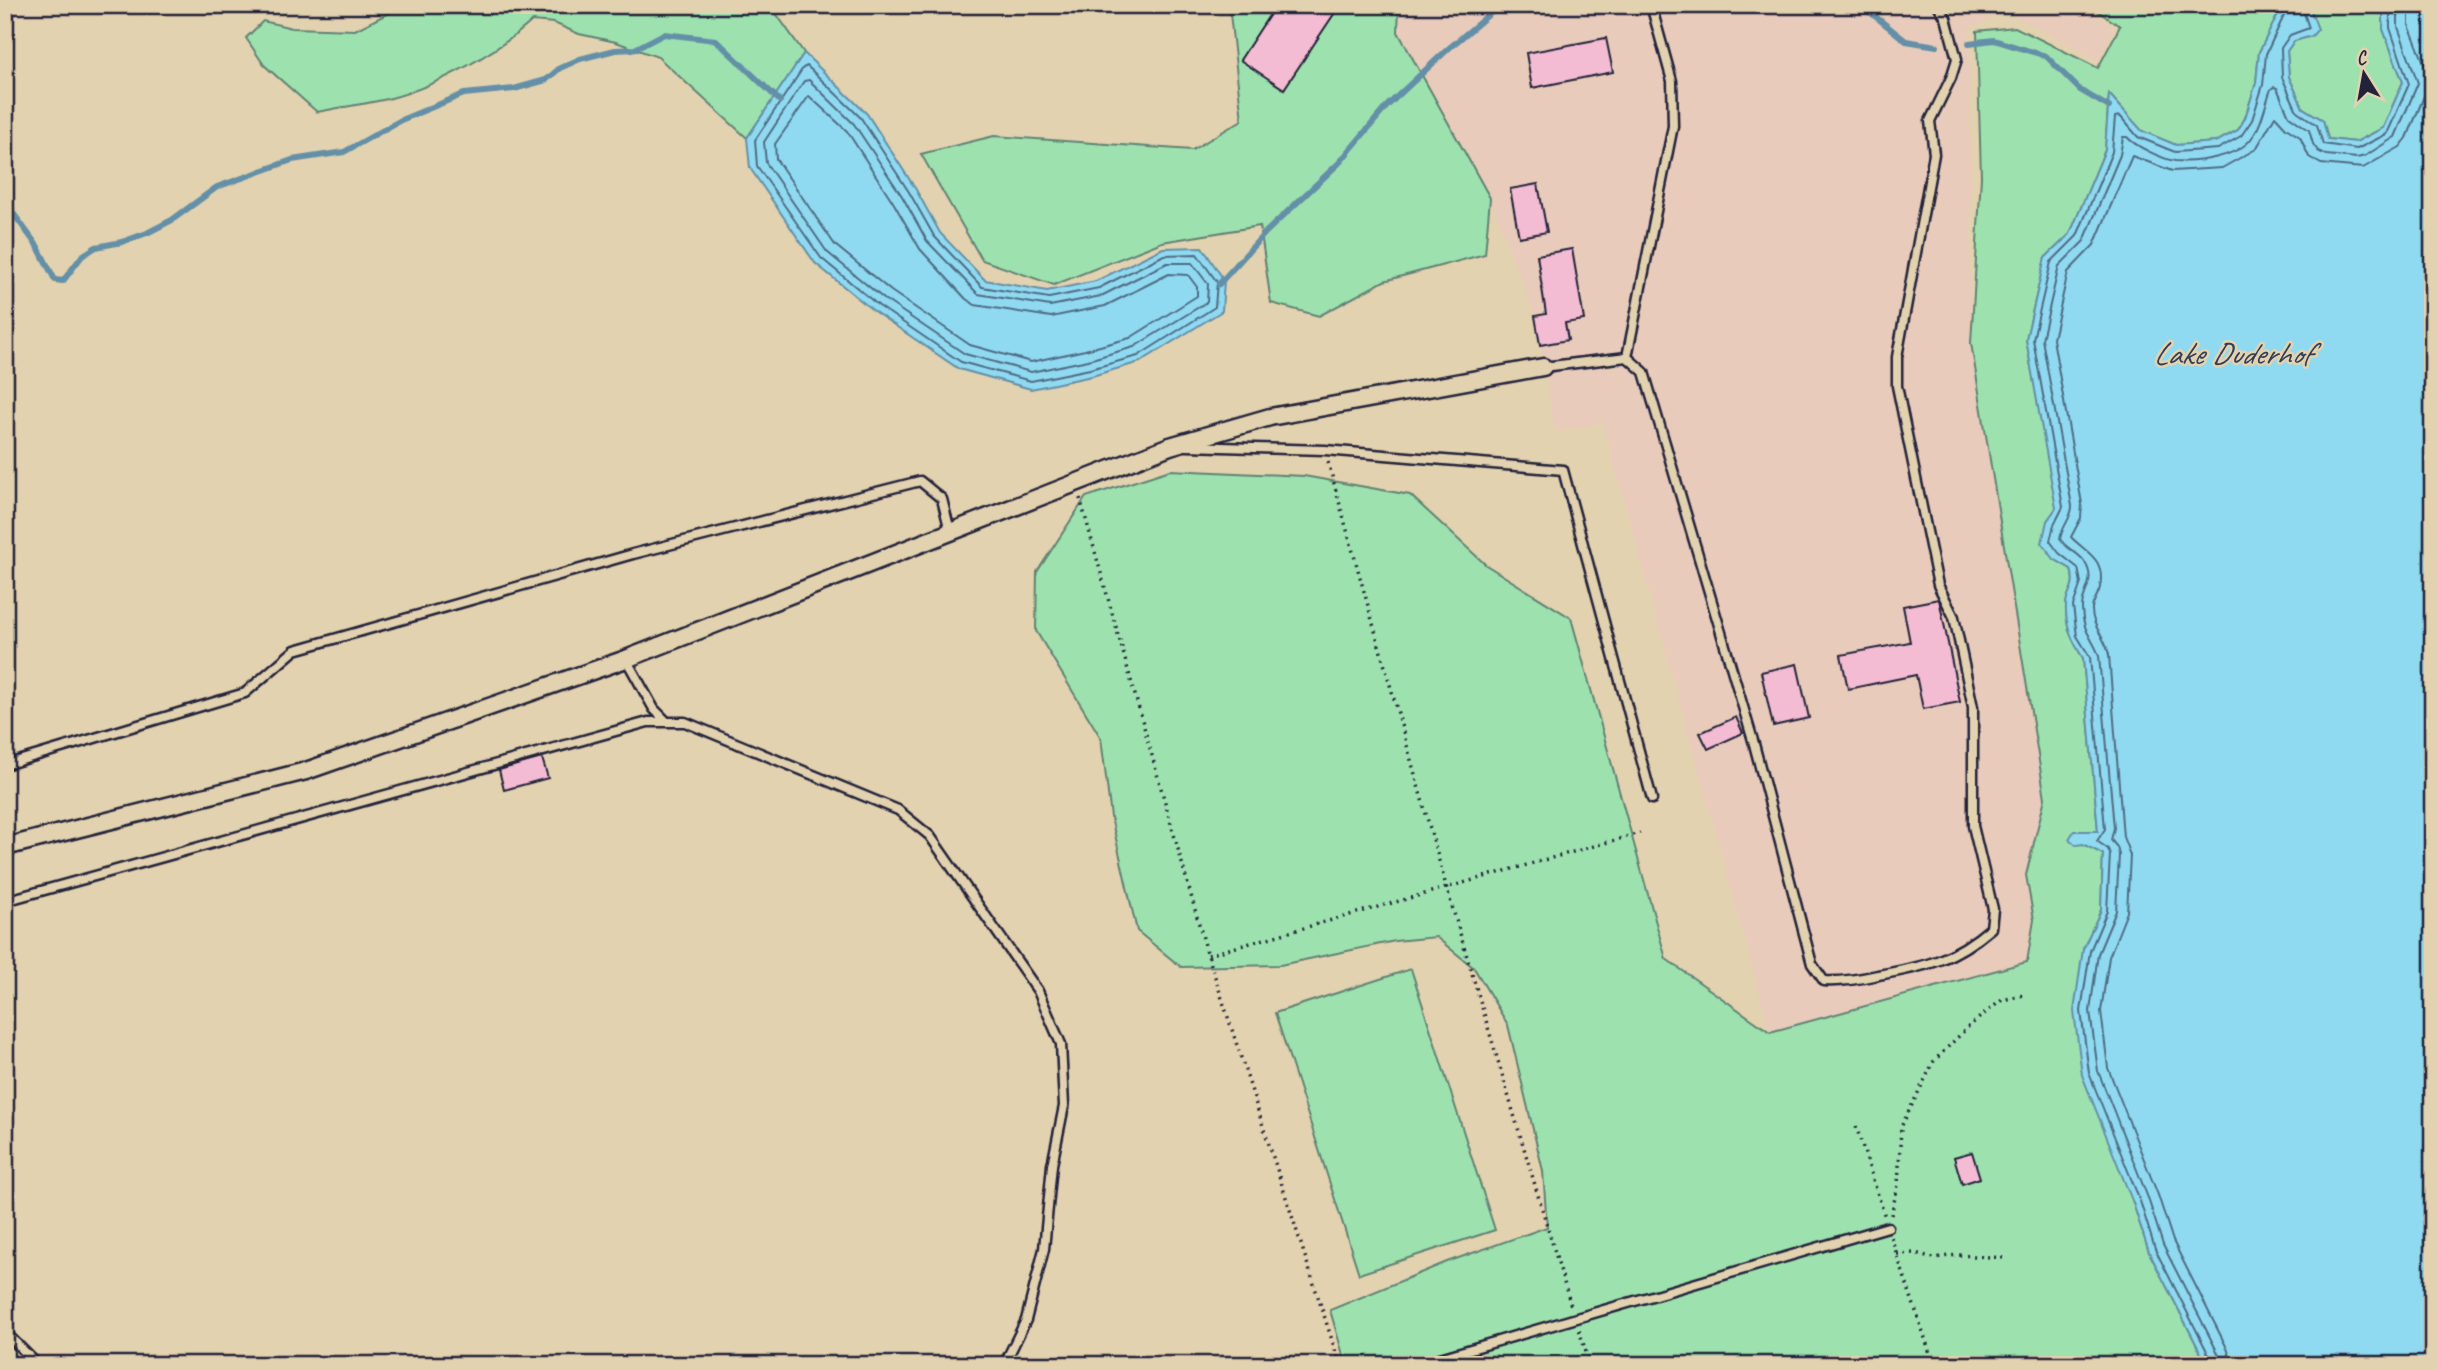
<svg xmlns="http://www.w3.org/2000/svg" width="2438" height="1370" font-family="Caveat,sans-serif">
<rect width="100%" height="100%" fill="#e3d2af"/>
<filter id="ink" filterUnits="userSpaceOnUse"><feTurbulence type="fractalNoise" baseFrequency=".0143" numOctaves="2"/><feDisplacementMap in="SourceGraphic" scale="14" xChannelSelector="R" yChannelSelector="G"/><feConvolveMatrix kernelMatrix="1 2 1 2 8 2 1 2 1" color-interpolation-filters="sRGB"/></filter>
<g filter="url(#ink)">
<path fill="#e8cbba" d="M1399 5H2081L2114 28 2099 60 2006 12 1970 28 1971 343 2045 798 2026 875 2034 920 2027 962 1770 1032 1603 422 1555 432 1535 316 1490 198 1398 31Z"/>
<g fill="#9de2ae" stroke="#608274" stroke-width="2">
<path d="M399 5H770L804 53 747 138 658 57 616 42 579 34 554 23 532 21C498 52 437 86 391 98 367 104 342 107 317 112L264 65 246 38 263 21 292 28 355 30 393 11Z"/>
<path d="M1229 5H1399L1398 32 1490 198 1485 254 1384 281 1319 316 1271 303 1260 226 1162 242 1054 285 982 260 921 154 994 136 1192 150 1242 120Z"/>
<path d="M2088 5H2291L2281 9 2259 52 2256 83 2245 118 2238 130 2216 142 2176 145 2142 131 2109 94 2105 150 2070 234 2045 258 2026 339 2057 508 2047 521 2054 559 2071 569C2077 590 2066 590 2066 606 2065 626 2073 642 2083 658L2098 831 2083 844 2103 854 2101 910 2083 949 2133 1203 2149 1252 2207 1365H1346L1330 1310 1447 1262 1547 1227 1543 1171 1508 1025 1474 968 1436 937 1395 941 1280 965 1181 967 1137 931 1111 817 1101 738 1036 631 1037 572 1086 497 1170 470 1304 476 1410 495 1486 565 1571 618 1666 959 1770 1032 2027 962 2034 920 2026 875 2045 798 1971 343 1981 177 1977 31 2015 27 2098 68 2120 26Z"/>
<path d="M2312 5H2383V29L2403 82 2383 128 2356 142 2328 139 2323 120 2303 108 2289 77 2287 51 2294 41 2312 36Z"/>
<path d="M1411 969 1495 1230 1359 1274 1275 1013Z"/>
</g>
<g fill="#90daf1" stroke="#6490a8" stroke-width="2">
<path d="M2291 5H2312L2311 11 2318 29 2312 36 2294 41 2287 51 2289 77 2303 108 2323 120 2328 139 2356 142 2383 128 2403 82 2383 29V5H2433V1365H2207L2149 1252 2133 1203 2082 1075 2074 1011 2083 949 2101 910 2103 854 2083 844 2076 845 2069 839 2074 831H2098L2083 658C2073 642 2065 626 2066 606 2066 590 2077 590 2071 569L2054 559 2042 543 2047 521 2056 508 2026 339 2045 258 2070 234 2105 150 2109 94 2142 131 2176 145 2216 142 2238 130 2245 118 2256 83 2259 52 2281 8Z"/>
<path d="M804 53 867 114 915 188 940 233 985 280 1047 291 1096 281 1163 248 1202 247 1224 280 1222 311 1140 362 1092 376 1031 389 959 369 875 312 815 263 750 168 747 138Z"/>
</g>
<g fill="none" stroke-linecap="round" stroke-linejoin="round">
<g stroke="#4e6c84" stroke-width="2">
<path d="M2305 5 2304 13 2309 28 2290 35 2281 48 2282 77 2297 111 2317 125 2323 144 2357 149 2387 134 2409 84 2390 28V5"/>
<path d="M807 66 861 118 909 192 934 236 982 287 1049 298 1099 288 1164 255 1197 254 1217 282 1215 307 1138 356 1090 369 1031 381 961 362 879 306 821 258 757 166 755 140 803 68Z"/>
<path d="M809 80 854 124 902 196 927 241 978 294 1050 306 1101 296 1167 263H1192L1208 284 1207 302 1134 347 1088 360 1031 372 965 354 884 299 827 252 766 163 764 142 804 81Z"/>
<path d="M809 96 847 131 893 202 920 249 966 299 975 305 1051 317 1105 306 1169 274 1188 275 1197 287V296L1130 338 1085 350 1031 362 970 345 891 291 835 245 776 159 775 144Z"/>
<path d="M2212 1365 2211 1359 2155 1249 2140 1201 2089 1073 2081 1011 2090 951 2107 911 2110 854 2108 849 2097 841 2105 829 2090 657 2077 636 2073 606 2081 583 2078 568 2059 553 2050 541 2054 525 2063 507 2033 339 2051 262 2077 236 2112 152 2115 117 2120 116 2138 137 2175 152 2218 149 2241 136 2252 120 2263 85 2266 54 2289 5"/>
<path d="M2221 1365 2219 1355 2163 1245 2148 1198 2098 1071 2090 1011 2098 954 2116 911 2119 855 2117 847 2111 840 2114 828 2099 656C2093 638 2083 633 2082 609 2081 591 2098 582 2084 561 2078 552 2066 549 2060 539 2062 526 2072 518 2072 506L2042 339 2059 266 2084 241 2120 155 2123 137H2127C2135 146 2162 159 2175 161 2197 163 2237 157 2251 139 2262 125 2265 105 2271 89L2274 87 2277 88 2289 116 2309 130 2313 144 2318 151 2326 155 2357 158 2365 156 2395 137 2418 83 2398 27V5"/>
<path d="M2231 1365 2228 1350 2173 1241 2158 1195 2108 1068 2101 1011 2109 957 2127 912 2130 855 2123 837 2109 655C2106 638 2091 626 2092 608 2093 601 2099 594 2100 587 2106 558 2085 552 2071 537L2081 518 2082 504 2053 339 2068 272 2094 245 2132 156 2172 171 2222 168 2256 149 2275 116 2286 128 2300 137 2309 157 2321 164 2363 168 2400 147 2407 138 2429 84 2428 73 2409 25V5"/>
</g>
<g stroke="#6490a8" stroke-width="6">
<path d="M1791 5 1797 8 1838 5"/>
<path d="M1861 5 1906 41 1937 46"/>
<path d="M1969 43 1994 40 2046 56 2080 90 2109 107"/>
<path d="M5 202 38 247 55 280 63 281 82 256 96 247 122 242 147 233 172 220 217 187 292 160 344 152 401 120 464 94 514 89 546 80 560 68 580 59 615 50 635 49 664 34 716 40 780 101"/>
<path d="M1219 284 1266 232 1339 163 1387 106 1448 49 1500 5"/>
</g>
</g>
<g fill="#f3bcd3" stroke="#22223b" stroke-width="2">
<path d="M1276 5H1340L1284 89 1240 60Z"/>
<path d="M1606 38 1613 72 1532 88 1526 53Z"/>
<path d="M1538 184 1547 232 1519 237 1510 189Z"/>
<path d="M1572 249 1584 320 1565 323 1568 340 1540 345 1535 316 1546 314 1537 255Z"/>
<path d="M1939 599 1960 702 1923 709 1916 675 1848 689 1841 655 1910 642 1903 606Z"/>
<path d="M1797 664 1809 718 1773 726 1761 672Z"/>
<path d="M1736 717 1743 733 1708 749 1700 733Z"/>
<path d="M542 758 548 778 504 790 499 770Z"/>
<path d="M1972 1152 1980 1178 1962 1184 1954 1157Z"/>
</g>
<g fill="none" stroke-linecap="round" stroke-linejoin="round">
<g stroke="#22223b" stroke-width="13">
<g id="service">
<path d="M1627 357 1673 126 1672 81 1651 5"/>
<path d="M1543 367 1627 357 1644 372 1754 744 1812 964 1824 981C1843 982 1860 979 1878 975 1925 967 1954 960 1991 928L1993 909 1973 826V707L1954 617 1938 585 1897 386V357L1934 154 1930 121 1951 78 1957 59 1946 18 1938 5"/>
<path d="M1187 446 1325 450 1563 470 1652 799"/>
<path d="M626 659 654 709 665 720"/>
<path d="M5 765 245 693 295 650 633 554 920 481 942 499 950 531"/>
<path d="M5 901 648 722H685L898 810 930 836 1038 991 1061 1044 1064 1106 1052 1165 1044 1249 1026 1320 1004 1365"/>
<path d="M5 1332 38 1365"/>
<path d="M1416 1365 1888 1227"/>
</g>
</g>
<g stroke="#22223b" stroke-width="21">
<path id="minor" d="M5 847 306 771 626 659 1170 446 1270 417 1543 367"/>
</g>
<g stroke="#22223b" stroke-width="3.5" stroke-dasharray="2 5" stroke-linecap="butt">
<path d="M1328 462 1448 893 1571 1306"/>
<path d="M1080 498 1206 949 1340 1365"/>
<path d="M1208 955 1640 833"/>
<path d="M1856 1126 1885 1217"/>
<path d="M1891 1215 1898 1185 1901 1127 1934 1061 1969 1026 2002 1000 2024 995"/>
<path d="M1891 1237 1934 1365"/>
<path d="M1897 1254 1915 1253 1934 1258 1958 1255 2007 1258"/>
<path d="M1579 1330 1590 1365"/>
</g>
<use href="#service" stroke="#e3d2af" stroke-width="8"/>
<use href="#minor" stroke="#e3d2af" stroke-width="16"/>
</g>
</g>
<g text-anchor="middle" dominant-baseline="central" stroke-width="5" stroke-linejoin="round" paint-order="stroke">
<g font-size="32" font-style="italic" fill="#323e56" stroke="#e3d2af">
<text x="2232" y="353">Lake Duderhof</text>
</g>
</g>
<rect width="2438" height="1370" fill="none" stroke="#e3d2af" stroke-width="28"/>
<rect x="14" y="14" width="2410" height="1342" fill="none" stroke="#22223b" stroke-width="2.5" filter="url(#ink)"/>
<g transform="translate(2364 74) rotate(349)" stroke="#e3d2af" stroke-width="5" paint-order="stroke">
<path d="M0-5L12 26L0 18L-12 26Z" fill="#22223b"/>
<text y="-10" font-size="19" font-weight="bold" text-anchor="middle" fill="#22223b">С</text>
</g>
</svg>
